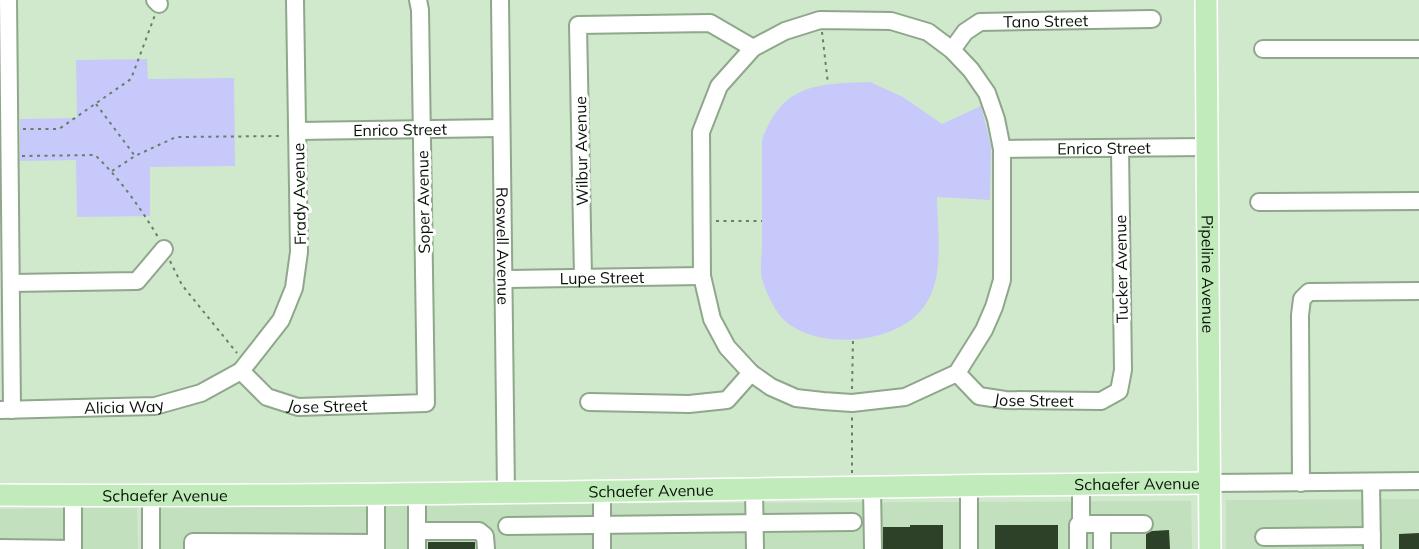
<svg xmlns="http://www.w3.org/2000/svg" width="1419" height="549" font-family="Mulish,sans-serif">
<rect width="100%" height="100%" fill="#d0e9cc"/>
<g fill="#c2e0bd">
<path d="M1419 499V549H1226V500Z"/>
<path d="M1191 501 1192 549H161L160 505Z"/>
<path d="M137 507 138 549H0V509Z"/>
</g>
<g fill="#c7c9fb">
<path d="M147 59 148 79 234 78 235 166 150 167V216L77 217 76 160 20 161V119L77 118 76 60Z"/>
<path d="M870 82 903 97 942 124 981 106 991 146 990 200 937 197C937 232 946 278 923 308 896 344 819 351 785 321 775 312 767 294 763 282 759 271 762 256 762 245 762 210 762 175 762 140 783 83 817 84 870 82Z"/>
</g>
<g fill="#2d4129">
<path d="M910 525H943V549H883V527H910Z"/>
<rect x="995" y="525" width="63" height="24"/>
<path d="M1169 530 1170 549H1146V534L1152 531Z"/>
<path d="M1419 533V549H1399V534Z"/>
<rect x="428" y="542" width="47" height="7"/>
</g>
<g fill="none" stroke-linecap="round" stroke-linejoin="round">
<g stroke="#8fa78b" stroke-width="20">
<g id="minor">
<path d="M8 0 12 410"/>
<path d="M155 0 159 4"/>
<path id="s1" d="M500 0 506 493"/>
<path d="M820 20 891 21 928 32 952 50 971 70 987 93 996 119 1002 149V280L994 307 984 330 957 373 905 397 852 403 823 401 796 398 771 387 751 373 727 347 712 319 702 276 701 132 719 86 753 48 785 31Z"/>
<path d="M1263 49H1419"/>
<path id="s2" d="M952 50 965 32 980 22 1152 19"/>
<path id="s3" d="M298 131 501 128"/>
<path id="s4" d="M1002 149 1207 147"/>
<path d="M1259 202 1419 201"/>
<path d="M583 277 578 25 710 23 753 48"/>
<path id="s5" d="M503 279 702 276"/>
<path d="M11 283 137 281 164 249"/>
<path id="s6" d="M241 371 267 397 298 407 426 403 420 10 418 0"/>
<path id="s7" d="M957 373 979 396 1005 400 1101 401 1119 391 1123 370 1120 148"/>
<path d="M589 402 689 404 727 400 751 373"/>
<path id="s8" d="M0 410 155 406 201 393 241 371 281 320 294 288 299 252 295 0"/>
<path d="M1371 482 1372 549"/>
<path d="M1209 483 1419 481"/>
<path d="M1301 483 1300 315 1302 299 1309 292 1419 291"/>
<path d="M1081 484V522L1084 524H1144"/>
<path d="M969 486V549"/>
<path d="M872 487 873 549"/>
<path d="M754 489 755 549"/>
<path d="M417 494V531H479L485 536 486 549"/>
<path d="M507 526 853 522"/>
<path d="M417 531V549"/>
<path d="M1264 537 1372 536"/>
<path d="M0 548 73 549"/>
<path d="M73 548V496"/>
<path d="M151 549V496"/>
<path d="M193 549V542L376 543"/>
<path d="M376 549V494"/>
<path d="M602 549V491"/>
<path d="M1078 549V525L1081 522"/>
<path d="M1102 549V524"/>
</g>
</g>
<g stroke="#fff" stroke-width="24">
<g id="major">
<path id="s9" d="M1206 0 1210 549"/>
<path id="s10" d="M0 495C403 498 806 486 1209 483"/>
</g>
</g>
<g stroke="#6b7c69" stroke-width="2" stroke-dasharray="3 4.5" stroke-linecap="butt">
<path d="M822 32 828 84"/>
<path d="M96 104 135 156"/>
<path d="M23 129H59L131 79 155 15"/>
<path d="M22 156 95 155C120 179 140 207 158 237"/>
<path d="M112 171 135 156 176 137 283 136"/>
<path d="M716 221H762"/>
<path d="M170 261 182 285 237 353"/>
<path d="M852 389 853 339"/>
<path d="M852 473V416"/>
</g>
<use href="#minor" stroke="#fff" stroke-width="16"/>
<use href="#major" stroke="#c2ebbb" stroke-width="21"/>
</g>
<g text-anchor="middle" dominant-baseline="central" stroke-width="6" stroke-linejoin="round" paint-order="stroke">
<g font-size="16" fill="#091208" stroke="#fff">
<text stroke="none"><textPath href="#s2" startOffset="106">Tano Street</textPath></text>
<text stroke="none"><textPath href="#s3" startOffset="102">Enrico Street</textPath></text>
<text stroke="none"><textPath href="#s4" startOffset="102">Enrico Street</textPath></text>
<text transform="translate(581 151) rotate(-91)">Wilbur Avenue</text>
<text transform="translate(299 194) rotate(-91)">Frady Avenue</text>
<text transform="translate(423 202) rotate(-91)">Soper Avenue</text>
<text stroke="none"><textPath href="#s1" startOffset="246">Roswell Avenue</textPath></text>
<text transform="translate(1121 269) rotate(-91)">Tucker Avenue</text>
<text stroke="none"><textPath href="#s9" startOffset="274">Pipeline Avenue</textPath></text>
<text stroke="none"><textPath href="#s5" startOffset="99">Lupe Street</textPath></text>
<text stroke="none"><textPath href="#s7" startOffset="87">Jose Street</textPath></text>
<text stroke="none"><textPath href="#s6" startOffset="99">Jose Street</textPath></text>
<text stroke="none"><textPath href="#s8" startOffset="124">Alicia Way</textPath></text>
<text stroke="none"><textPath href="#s10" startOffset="1137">Schaefer Avenue</textPath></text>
<text stroke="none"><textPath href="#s10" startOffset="651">Schaefer Avenue</textPath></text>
<text stroke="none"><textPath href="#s10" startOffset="165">Schaefer Avenue</textPath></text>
</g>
</g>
</svg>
